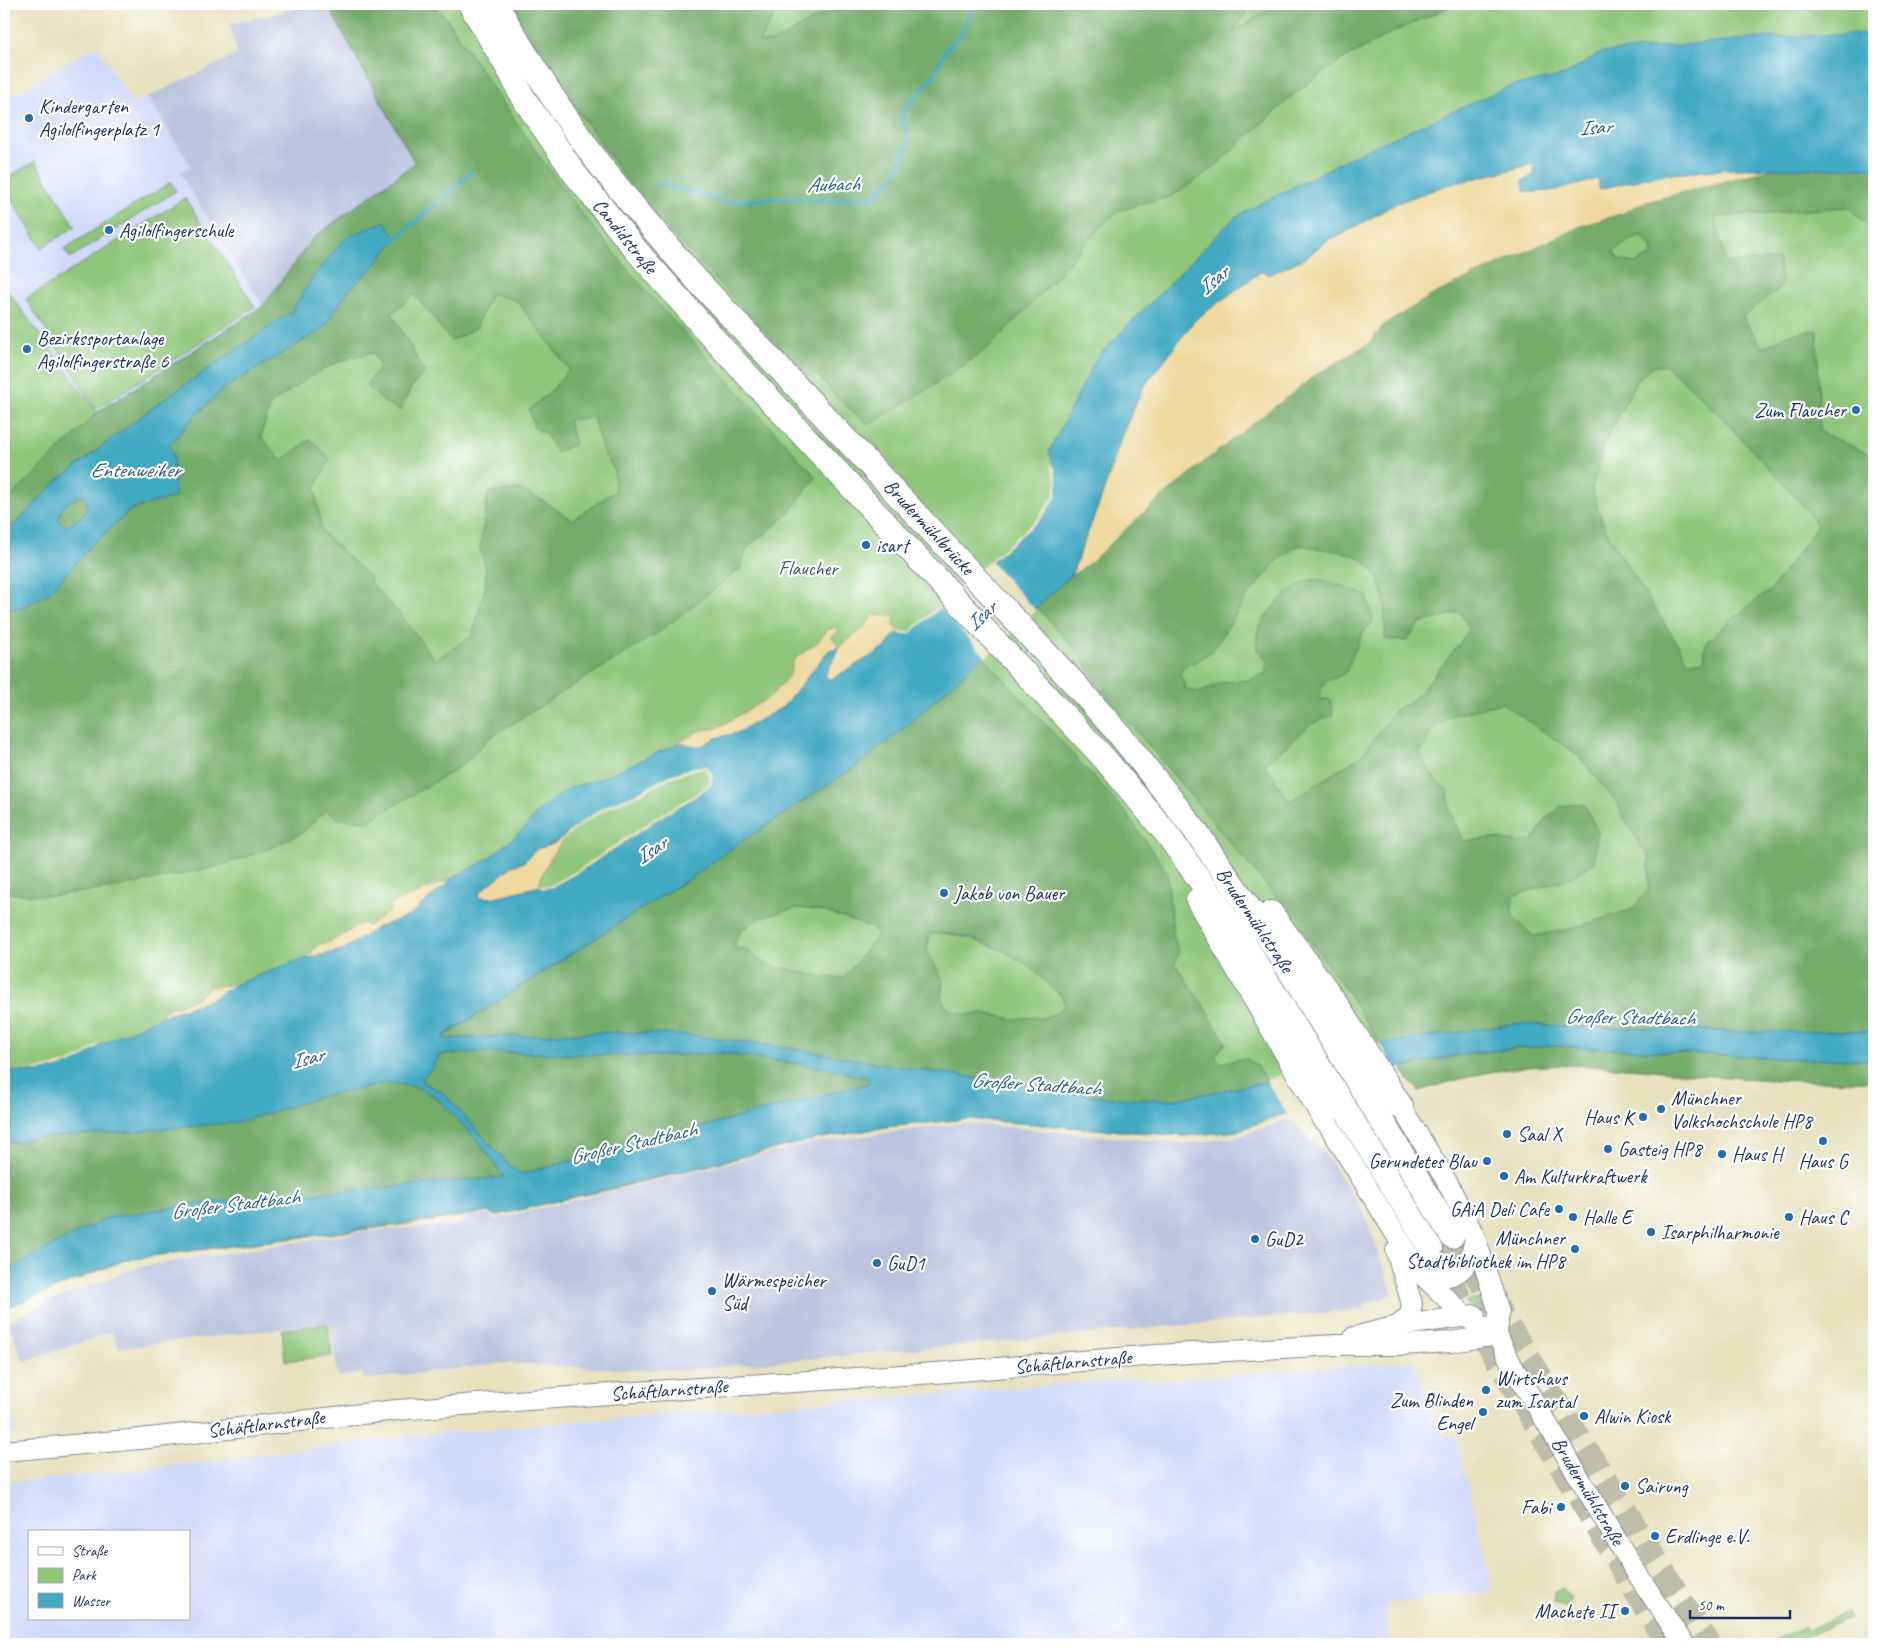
<svg xmlns="http://www.w3.org/2000/svg" width="1878" height="1648" font-family="Caveat,sans-serif">
<rect width="100%" height="100%" fill="#fff"/>
<filter id="ink" filterUnits="userSpaceOnUse"><feTurbulence type="fractalNoise" baseFrequency=".02" numOctaves="2"/><feDisplacementMap in="SourceGraphic" scale="10" xChannelSelector="R" yChannelSelector="G"/><feConvolveMatrix kernelMatrix="1 2 1 2 8 2 1 2 1" color-interpolation-filters="sRGB"/></filter>
<filter id="wash" filterUnits="userSpaceOnUse"><feTurbulence type="fractalNoise" baseFrequency=".0096" numOctaves="4" result="noise"/><feDisplacementMap in="SourceGraphic" scale="20" xChannelSelector="R" yChannelSelector="G"/><feGaussianBlur stdDeviation="1.12" result="paint"/><feColorMatrix in="noise" values="0 0 0 0 0 0 0 0 0 0 0 0 0 0 0 0 0 1.4 0 .05"/><feComposite in="paint" operator="in"/></filter>
<g filter="url(#wash)">
<rect width="100%" height="100%" fill="#e7e1be"/>
<g fill="#d1d9f9" fill-rule="evenodd">
<path d="M96 47 100 50 134 105 148 97 191 166 180 173 263 306 97 413 4 286V101L91 48Z"/>
<path d="M1415 1361 1430 1406 1428 1408 1446 1438 1454 1434 1475 1511 1493 1592 1386 1603 1389 1644H4V1483L119 1472 420 1435 569 1422 1144 1378 1150 1382ZM29 1532H189V1619H29Z"/>
<path d="M4 1396 13 1423 16 1431 4 1433Z"/>
</g>
<g fill="#bbc3de">
<path d="M317 4H327L415 163 314 238 263 306 180 173 191 166 148 97 237 54 230 24Z"/>
<path d="M1289 1119 1321 1149 1364 1213 1393 1294 1365 1304 1364 1309 682 1370H635L502 1363 364 1380 363 1373 338 1377 330 1323 119 1348 111 1332 24 1362 8 1322 38 1306 139 1267 367 1231 464 1224 468 1217 487 1214 494 1220 811 1143 965 1123 1187 1144 1240 1136Z"/>
</g>
<g fill="#8fc679" stroke="#557a6c">
<path d="M327 4H1874V1060L1462 1054 1395 1068 1237 1131 1185 1136 967 1119 886 1127 811 1140 601 1192 488 1212 426 1222 127 1259 4 1309V286L97 412 263 306 313 238 415 163Z"/>
<path d="M35 161 75 227 41 248 4 187V180Z"/>
<path d="M171 182 176 191 70 258 64 249Z"/>
<path d="M185 198 255 307 96 409 26 299Z"/>
<path d="M1464 1230 1467 1241 1456 1264C1438 1270 1433 1273 1418 1258Z"/>
<path d="M1473 1266 1485 1285 1450 1292 1445 1283Z"/>
<path d="M1483 1298 1484 1302 1481 1307C1474 1309 1470 1308 1465 1302Z"/>
<path d="M328 1324 332 1356 285 1361 282 1330Z"/>
<path d="M1562 1588 1570 1599V1602L1564 1606 1554 1603V1593Z"/>
<path d="M1848 1612 1851 1618 1788 1644 1772 1642 1805 1627 1807 1631Z"/>
</g>
<g fill="#73ab69" stroke="#476d64" fill-rule="evenodd">
<path d="M327 4H431L444 15 537 153 585 218 645 290 816 477 789 513 769 531 748 546 740 569 659 632 489 738 463 765 368 821 339 819 326 810 303 832 266 850 219 866 114 888 50 896 4 893V609H20L132 509 174 497 169 445 196 415 226 387 323 329 346 294 374 266 396 239 313 276 291 312 160 402 56 482 4 536V504L97 413 263 306 313 238 415 163ZM491 293 517 301 569 369 553 389 529 410 534 427 546 434 556 453 575 444 568 420 593 417 602 449 614 470 615 491 572 520 540 499 518 489 488 493 480 548 486 570 485 588 472 636 435 660 400 614 370 582 371 578 322 532 315 488 330 459 311 439 281 461 261 436 270 405C302 382 333 357 374 353L380 367 366 385 383 401 401 411 411 387 425 373 392 314 414 294 451 341 476 328Z"/>
<path d="M511 4H752V7L773 8 777 4H781L759 42H773L821 15 843 8 850 4H1253L1232 32 1279 4H1457L1393 32 1340 61 1317 77 1292 96 1213 168 1182 190 1167 198 1143 203 1119 211 1106 221 1039 296 989 347 950 375 869 425 838 399 817 374 808 377 676 238 634 190 581 115 525 31Z"/>
<path d="M1859 167 1874 168V232L1848 207 1715 217 1726 263 1779 259 1782 286 1743 317 1763 348 1790 334 1817 330 1820 432 1874 456V1031L1737 1032 1689 1029 1611 1028 1514 1024 1380 1044 1343 985 1287 910 1096 683 1085 661 1037 607 1071 576 1091 562 1141 515 1205 461 1314 376 1368 344 1384 325 1432 295 1581 226 1623 213 1642 203 1775 168ZM1641 235 1651 247 1652 255 1636 263 1620 260 1613 252 1627 242ZM1652 366H1665L1686 383 1722 418 1808 511 1817 526 1771 590 1742 611 1706 642 1704 660 1689 662 1610 538 1599 513 1592 489 1602 450 1635 383ZM1299 545C1312 548 1346 551 1356 556 1388 573 1385 608 1385 639L1406 641 1420 623 1460 612 1469 629 1460 643 1423 689 1414 699 1395 710 1361 756 1290 801 1265 765 1311 724 1333 715 1330 699H1320L1321 686 1331 679 1338 677 1346 672 1361 636 1373 621 1367 596C1354 591 1324 577 1311 580 1292 584 1265 613 1258 630 1256 636 1257 644 1257 650L1267 660 1266 673 1249 680 1223 682 1201 692 1187 690 1180 674 1184 666 1198 661 1213 650 1247 597 1276 562ZM1502 703 1578 755 1616 802 1628 826 1649 857V889L1633 909 1571 929 1533 936 1512 915 1513 896 1567 879 1594 863 1598 832 1583 803 1561 806 1546 819 1533 840 1520 843 1492 838 1463 841 1450 811 1448 791 1433 777 1420 753 1432 730 1450 716Z"/>
<path d="M80 496H85L87 509 82 516 67 528 58 521C62 506 66 502 80 496Z"/>
<path d="M983 656 1126 813 1167 872 1173 933 1179 954 1175 964 1205 1008 1226 1043 1215 1056 1221 1063 1246 1058 1257 1066 1268 1082 1171 1100 1109 1098 883 1064 775 1046 688 1035 615 1032 444 1039 445 1036 664 894 691 878 729 850 858 765 904 728ZM797 908 823 911 875 929 877 936 844 978 824 977 767 965 745 949 735 948C735 921 775 913 797 908ZM944 933 969 938 1002 950 1028 965 1062 997 1065 1005 1057 1012 1046 1018 1033 1017 1013 1019 983 1013 967 1015 954 1012 946 1007 941 996 943 981 927 949 930 934Z"/>
<path d="M1555 1046 1797 1059 1874 1060V1081C1829 1082 1783 1081 1738 1078 1662 1073 1579 1058 1503 1070 1475 1074 1447 1083 1419 1091 1412 1084 1404 1077 1402 1067 1455 1056 1501 1048 1555 1046Z"/>
<path d="M479 1052 662 1056 721 1053 828 1068 868 1078 870 1083 521 1174 509 1165 443 1093 422 1082 423 1076 433 1068 439 1055Z"/>
<path d="M387 1083C395 1084 405 1084 413 1086 447 1096 484 1149 505 1177L196 1204 109 1217 4 1273V1142H20L30 1138 324 1096Z"/>
</g>
<g fill="#eeda9e" stroke="#84847e">
<path d="M1534 164 1533 193 1569 186 1599 178 1600 189 1659 175 1730 169 1775 168 1642 203 1623 213 1581 226 1432 295 1384 325 1368 344 1314 376 1205 461 1141 515 1091 562 1071 576 1102 496 1124 430 1143 388 1195 320 1262 270 1305 258 1329 239 1341 235 1397 203 1447 185Z"/>
<path d="M873 615 895 617 893 624 899 633 894 635 885 648 830 680 825 676 838 648 829 650 783 707 737 733 716 738 700 747 679 743 700 730 715 729 770 697 790 674 794 659 818 642 827 630 837 627 838 631 832 637 839 647 864 628Z"/>
<path d="M566 835C556 850 544 866 539 884L541 886 491 898 480 897 478 893 512 866 524 862 537 849 553 844Z"/>
<path d="M453 878 409 916 378 927 343 950 307 958 318 944 331 942 362 923 368 926 390 911 391 904Z"/>
<path d="M236 984 212 999 160 1017 167 1009 197 998 210 987Z"/>
</g>
<g fill="#43a9c3" stroke="#2f6c90" fill-rule="evenodd">
<path d="M1874 33V168L1730 169 1659 175 1599 189V179C1577 184 1546 196 1524 191L1523 181 1535 174 1534 164 1447 185 1397 203 1341 235 1329 239 1305 258 1269 275 1262 271 1195 320 1143 388 1124 430 1102 496 1071 576 904 728 858 765 729 850 691 878 664 894 445 1035 444 1039 615 1032 688 1035 775 1046 883 1064 1109 1098 1171 1100 1268 1082 1380 1044 1514 1024 1611 1028 1689 1029 1737 1032 1874 1031V1060L1797 1059 1555 1046 1518 1048 1462 1054 1395 1068 1287 1113 1237 1131 1185 1136 967 1119 886 1127 811 1140 495 1216 488 1212 127 1259 4 1309V1273L51 1246 109 1217 196 1204 504 1177 480 1143 435 1096 414 1086 387 1083 324 1096 239 1122 133 1132 30 1138 20 1142H4V1074L13 1071H40L62 1067 82 1059 98 1046 160 1017 212 999 236 984 293 962 343 950 378 927 409 916 453 878 488 859 526 827 538 811 569 788 599 779 679 743 700 747 716 738 737 733 783 707 829 650 839 647 825 676 830 680 885 648 894 635 899 633 903 635 920 625 1041 519C1063 490 1060 484 1049 451L1098 356 1235 217 1357 154 1508 87 1565 75 1602 52 1757 38ZM706 766 713 775 711 785 695 797 652 822 650 825C624 842 570 884 542 889L541 886 491 898 480 897 479 893 512 866 524 862 537 849 553 844 584 820 611 803 635 794 670 775ZM479 1052 662 1056 721 1053 828 1068 867 1078 869 1083 521 1174 509 1165 443 1093 422 1082 423 1077 433 1068 439 1055Z"/>
<path d="M385 221 396 239 374 266 346 294 323 329 226 387 196 415 169 445 173 453 175 497 131 509 92 545 50 592 20 609H4V536L56 482 160 402 291 312 313 276 346 238ZM80 496H85L87 509 82 516 67 527 58 521C62 506 66 502 80 496Z"/>
</g>
<g fill="#e7e1be">
<path d="M1050 464 1054 466 1058 482 1056 498 1041 519 991 562 1036 611 986 657 940 608 911 633 903 635 899 633 897 631 903 632 910 631 918 624 1039 517 1053 497 1056 482Z"/>
<path d="M707 766 713 775 711 785 695 797 652 822 650 825 579 872 552 887 542 889 539 884 543 886 551 885 578 870 648 823 651 820 694 795 709 784 710 776 705 768 694 770 671 778 637 796 612 806 585 822 562 840 566 835 584 820 611 803 635 794 670 775 694 767Z"/>
<path d="M99 1043 98 1046 82 1059 62 1067 40 1071 8 1070 40 1069 62 1064 81 1057Z"/>
<path d="M1379 1043 1396 1070 1288 1116 1266 1080Z"/>
</g>
<g fill="none" stroke-linecap="round" stroke-linejoin="round">
<g stroke="#43a9c3" stroke-width="4">
<path d="M657 183 726 202 781 198 836 200 872 198 894 177 908 145 903 113 934 74 945 51 961 34 974 4"/>
<path d="M392 242 472 172"/>
</g>
</g>
</g>
<g filter="url(#ink)">
<g fill="none" stroke-linecap="round" stroke-linejoin="round">
<g stroke="#bebdab" stroke-width="24" stroke-dasharray="24 12" stroke-linecap="butt">
<path d="M1452 1236 1709 1644"/>
<path d="M1431 1249 1667 1644"/>
</g>
<g stroke="#81888e" stroke-width="22">
<g id="major">
<path d="M1401 1107 1446 1180 1475 1237 1499 1312 1497 1335 1512 1365 1634 1569 1684 1644"/>
<path d="M1325 1119 1419 1272 1466 1317 1497 1335"/>
<path d="M1396 1251 1412 1304 1410 1315 1398 1326"/>
<path d="M1423 1276C1456 1282 1470 1270 1475 1237"/>
<path d="M1354 1337 1398 1326 1475 1315"/>
<path d="M4 1451 140 1439 397 1410 636 1392 935 1373 1156 1355 1336 1345H1401L1451 1342 1497 1335"/>
</g>
</g>
<g stroke="#81888e" stroke-width="26">
<g id="highway">
<path d="M470 4 512 75 522 96 575 174 636 250 723 349 1104 758 1166 833 1235 929 1431 1249"/>
<path d="M496 4C527 58 560 111 597 161 628 201 662 240 695 278L1072 681 1120 735 1167 794 1194 829 1249 908 1282 958 1452 1236"/>
<path d="M1198 900 1325 1119"/>
<path d="M1271 913 1332 998 1401 1107"/>
</g>
</g>
<use href="#major" stroke="#fff" stroke-width="20"/>
<use href="#highway" stroke="#fff" stroke-width="24"/>
</g>
</g>
<g fill="#1f6fb2" stroke="#fff" stroke-width="2">
<circle cx="29" cy="118" r="5"/>
<circle cx="109" cy="230" r="5"/>
<circle cx="27" cy="349" r="5"/>
<circle cx="1856" cy="410" r="5"/>
<circle cx="866" cy="545" r="5"/>
<circle cx="944" cy="893" r="5"/>
<circle cx="1661" cy="1109" r="5"/>
<circle cx="1643" cy="1117" r="5"/>
<circle cx="1507" cy="1134" r="5"/>
<circle cx="1823" cy="1141" r="5"/>
<circle cx="1608" cy="1149" r="5"/>
<circle cx="1722" cy="1154" r="5"/>
<circle cx="1487" cy="1161" r="5"/>
<circle cx="1504" cy="1176" r="5"/>
<circle cx="1559" cy="1209" r="5"/>
<circle cx="1573" cy="1217" r="5"/>
<circle cx="1789" cy="1217" r="5"/>
<circle cx="1651" cy="1232" r="5"/>
<circle cx="1255" cy="1239" r="5"/>
<circle cx="1575" cy="1249" r="5"/>
<circle cx="877" cy="1263" r="5"/>
<circle cx="712" cy="1291" r="5"/>
<circle cx="1486" cy="1390" r="5"/>
<circle cx="1483" cy="1412" r="5"/>
<circle cx="1584" cy="1416" r="5"/>
<circle cx="1625" cy="1486" r="5"/>
<circle cx="1561" cy="1507" r="5"/>
<circle cx="1655" cy="1536" r="5"/>
<circle cx="1625" cy="1611" r="5"/>
</g>
<g text-anchor="middle" dominant-baseline="central" stroke-width="4.5" stroke-linejoin="round" paint-order="stroke">
<g font-size="20" fill="#1b2f5e" stroke="#fff" text-anchor="start">
<text x="39" y="106">Kindergarten<tspan x="39" dy="23">Agilolfingerplatz 1</tspan></text>
<text x="119" y="230">Agilolfingerschule</text>
<text x="37" y="338">Bezirkssportanlage<tspan x="37" dy="23">Agilolfingerstraße 6</tspan></text>
<text x="1846" y="410" text-anchor="end">Zum Flaucher</text>
<text x="876" y="545">isart</text>
<text x="954" y="893">Jakob von Bauer</text>
<text x="1671" y="1098">Münchner<tspan x="1671" dy="23">Volkshochschule HP8</tspan></text>
<text x="1633" y="1117" text-anchor="end">Haus K</text>
<text x="1517" y="1134">Saal X</text>
<text x="1618" y="1149">Gasteig HP8</text>
<text x="1732" y="1154">Haus H</text>
<text x="1477" y="1161" text-anchor="end">Gerundetes Blau</text>
<text x="1823" y="1161" text-anchor="middle">Haus G</text>
<text x="1514" y="1176">Am Kulturkraftwerk</text>
<text x="1549" y="1209" text-anchor="end">GAiA Deli Cafe</text>
<text x="1583" y="1217">Halle E</text>
<text x="1799" y="1217">Haus C</text>
<text x="1661" y="1232">Isarphilharmonie</text>
<text x="1565" y="1238" text-anchor="end">Münchner<tspan x="1565" dy="23">Stadtbibliothek im HP8</tspan></text>
<text x="1265" y="1239">GuD2</text>
<text x="887" y="1263">GuD1</text>
<text x="722" y="1280">Wärmespeicher<tspan x="722" dy="23">Süd</tspan></text>
<text x="1496" y="1378">Wirtshaus<tspan x="1496" dy="23">zum Isartal</tspan></text>
<text x="1473" y="1400" text-anchor="end">Zum Blinden<tspan x="1473" dy="23">Engel</tspan></text>
<text x="1594" y="1416">Alwin Kiosk</text>
<text x="1635" y="1486">Sairung</text>
<text x="1551" y="1507" text-anchor="end">Fabi</text>
<text x="1665" y="1536">Erdlinge e.V.</text>
<text x="1615" y="1611" text-anchor="end">Machete II</text>
</g>
<g font-size="20" fill="#1b2f5e" stroke="#fff">
<text transform="translate(625 236) rotate(51)">Candidstraße</text>
<text transform="translate(929 527) rotate(47)">Brudermühlbrücke</text>
<text transform="translate(1255 920) rotate(56)">Brudermühlstraße</text>
<text transform="translate(1073 1362) rotate(-5)">Schäftlarnstraße</text>
<text transform="translate(669 1390) rotate(-4)">Schäftlarnstraße</text>
<text transform="translate(266 1424) rotate(-7)">Schäftlarnstraße</text>
<text transform="translate(1588 1491) rotate(59)">Brudermühlstraße</text>
</g>
<g font-size="20" fill="#3e5c66" stroke="#fff">
<text x="808" y="568">Flaucher</text>
</g>
<g font-size="21" font-style="italic" fill="#2b6086" stroke="#fff">
<text transform="translate(1595 127) rotate(-4)">Isar</text>
<text transform="translate(833 184) rotate(-2)">Aubach</text>
<text transform="translate(1213 280) rotate(-40)">Isar</text>
<text x="135" y="470">Entenweiher</text>
<text transform="translate(981 616) rotate(-43)">Isar</text>
<text transform="translate(651 850) rotate(-34)">Isar</text>
<text transform="translate(1630 1017) rotate(1)">Großer Stadtbach</text>
<text transform="translate(307 1058) rotate(-14)">Isar</text>
<text transform="translate(1036 1084) rotate(4)">Großer Stadtbach</text>
<text transform="translate(633 1143) rotate(-13)">Großer Stadtbach</text>
<text transform="translate(235 1204) rotate(-7)">Großer Stadtbach</text>
</g>
</g>
<rect width="1878" height="1648" fill="none" stroke="#fff" stroke-width="20"/>
<rect x="28" y="1530" width="162" height="90" fill="#ffffff" stroke="#a4acbf"/>
<rect x="38" y="1547" width="25" height="8" fill="#ffffff" stroke="#a4acbf"/>
<text x="72" y="1556" font-size="15" fill="#1b2f5e">Straße</text>
<rect x="38" y="1568" width="25" height="15" fill="#8fc679" stroke="#a4acbf"/>
<text x="72" y="1580" font-size="15" fill="#1b2f5e">Park</text>
<rect x="38" y="1593" width="25" height="15" fill="#43a9c3" stroke="#a4acbf"/>
<text x="72" y="1606" font-size="15" fill="#1b2f5e">Wasser</text>
<path d="M1690 1610v8h100v-8" fill="none" stroke="#1b2f5e" stroke-width="2.5"/>
<text x="1698" y="1610" font-size="15" fill="#1b2f5e" stroke="#ffffff" stroke-width="4" paint-order="stroke">50 m</text>
</svg>
